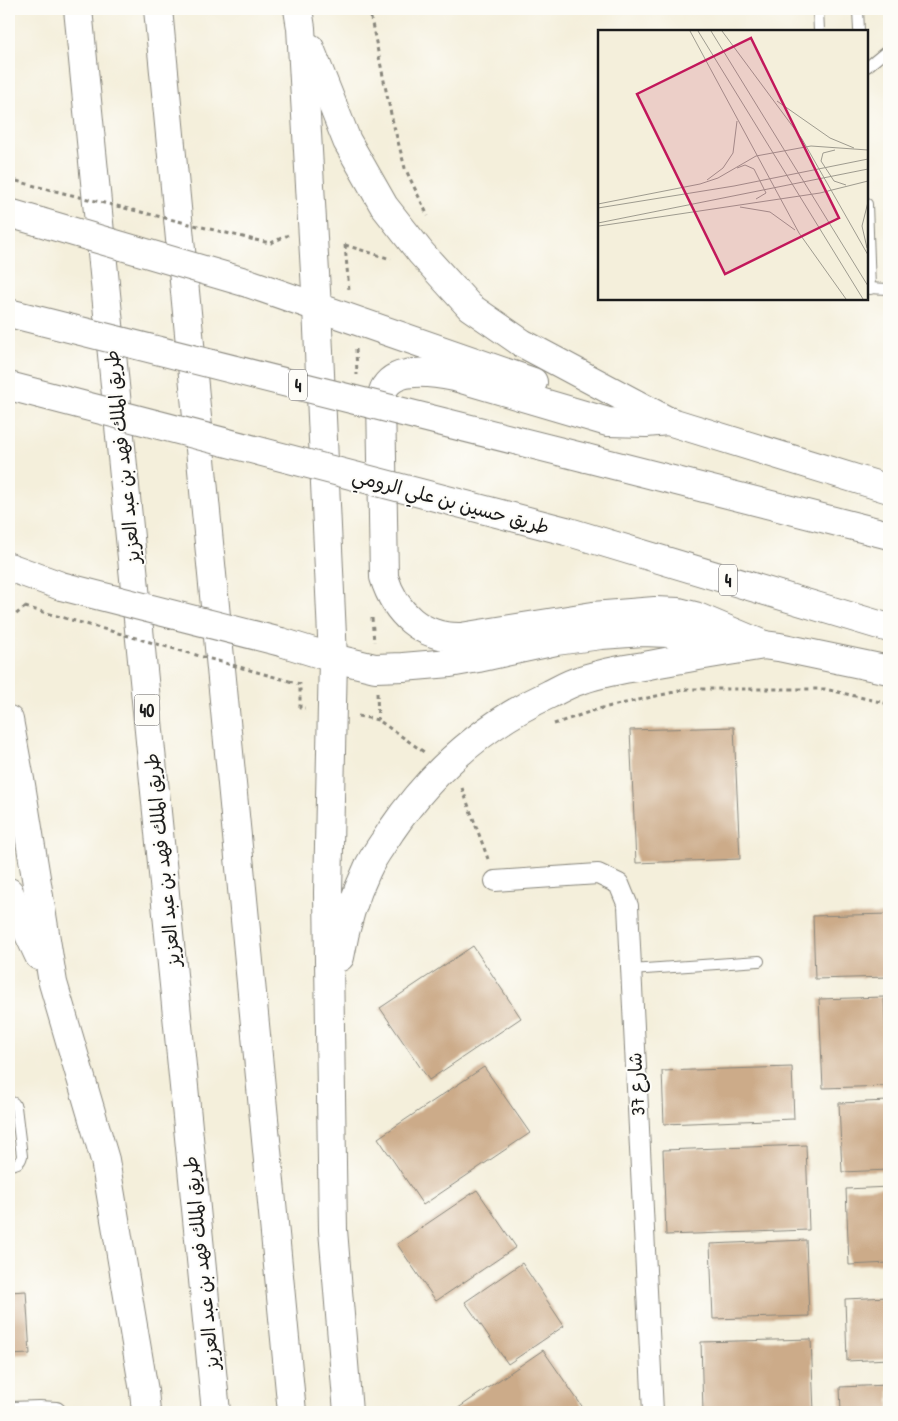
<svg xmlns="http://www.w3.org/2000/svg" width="898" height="1421" font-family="'Patrick Hand','Playpen Sans Arabic',sans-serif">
<rect width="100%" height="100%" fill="#fdfcf7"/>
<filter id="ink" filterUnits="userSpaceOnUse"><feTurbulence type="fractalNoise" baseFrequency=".02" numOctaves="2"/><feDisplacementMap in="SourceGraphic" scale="10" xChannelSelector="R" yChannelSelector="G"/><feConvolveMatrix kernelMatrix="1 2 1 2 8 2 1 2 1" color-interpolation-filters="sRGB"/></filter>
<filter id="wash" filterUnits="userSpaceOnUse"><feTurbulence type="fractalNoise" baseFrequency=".0096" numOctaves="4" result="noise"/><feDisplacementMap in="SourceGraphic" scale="20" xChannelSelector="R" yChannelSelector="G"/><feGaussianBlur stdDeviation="1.12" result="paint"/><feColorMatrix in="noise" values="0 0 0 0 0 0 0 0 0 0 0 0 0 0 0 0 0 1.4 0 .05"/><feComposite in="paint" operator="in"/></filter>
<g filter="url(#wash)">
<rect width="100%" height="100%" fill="#f4efdb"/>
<g id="blocks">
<g fill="#ccab89">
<path d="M734 727 740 859 636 863 630 730Z"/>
<path d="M889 914V977L815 979 813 916Z"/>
<path d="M473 946 521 1018 429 1080 380 1008Z"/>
<path d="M884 997 888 1086 823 1088 819 999Z"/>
<path d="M484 1067 530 1133 423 1205 378 1138Z"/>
<path d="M792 1067 794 1119 664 1124 662 1071Z"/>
<path d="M889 1101V1170L842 1172 839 1103Z"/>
<path d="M806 1145 809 1230 666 1235 663 1150Z"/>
<path d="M889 1187V1263L849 1265 846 1189Z"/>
<path d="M477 1190 516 1247 436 1301 397 1244Z"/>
<path d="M806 1240 809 1316 713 1319 710 1244Z"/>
<path d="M522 1263 564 1326 508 1364 465 1302Z"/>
<path d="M26 1291 30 1354 9 1355V1292Z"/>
<path d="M889 1297V1359L847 1361 845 1299Z"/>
<path d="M811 1339 814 1412H703L701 1342Z"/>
<path d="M543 1350 586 1412H455L454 1411Z"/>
<path d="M889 1385V1412H841L840 1387Z"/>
</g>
</g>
</g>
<g filter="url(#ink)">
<use href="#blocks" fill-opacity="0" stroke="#88867c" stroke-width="1"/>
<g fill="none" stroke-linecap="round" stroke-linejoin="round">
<g stroke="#88867c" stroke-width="12">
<g id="service">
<path d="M818 9 819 31"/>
<path d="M858 9 859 31"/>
<path d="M867 67 889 49"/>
<path d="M867 204 870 289"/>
<path d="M867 288 889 289"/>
<path d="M631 970 759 961"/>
<path d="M9 1101 14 1103 16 1107 22 1156C20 1164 16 1164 9 1165"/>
</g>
</g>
<g stroke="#88867c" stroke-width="22">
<g id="minor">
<path d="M495 881 598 874 619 884 628 906 653 1412"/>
<path d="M11 1412 39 1411 56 1412"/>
</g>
</g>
<g stroke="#88867c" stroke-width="30">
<g id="trunk">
<path d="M586 458 889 535"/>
<path d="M566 531 889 628"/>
</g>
</g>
<g stroke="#88867c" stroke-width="30">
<g id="motorway">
<path d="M78 9 216 1412"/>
<path d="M158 9 292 1412"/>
<path d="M298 9 301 28 317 308 333 658 328 893 333 1230 348 1412"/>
<path d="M310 48 347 141 384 206 421 253 470 307 522 343 668 421"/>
<path d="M9 213 40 222"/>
<path d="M248 283 533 382"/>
<path d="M652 416 889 489"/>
<path d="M668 421 646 423 608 422 455 377C435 373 398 366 385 387 383 390 382 395 381 398L384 577C395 613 421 638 461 637L593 616 655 611 679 612 695 616 764 645"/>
<path d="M9 567 61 586"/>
<path d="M281 642 333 658 375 668 403 667 450 663 478 658 556 641 601 635 643 632 668 633 779 647 889 670"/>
<path d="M9 720 21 785 53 983 105 1160 144 1391 146 1412"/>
<path d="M9 892 39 956"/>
<path d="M340 957C345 927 354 897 367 870 373 856 383 844 391 831 431 772 485 724 550 694 560 689 570 683 581 680 601 673 623 669 644 666 684 658 724 652 764 645"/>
</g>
</g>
<g stroke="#88867c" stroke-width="3" stroke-dasharray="4 4" stroke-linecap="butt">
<path d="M369 9 392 119 405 168 428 216"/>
<path d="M9 179 39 187"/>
<path d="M255 240 271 243 288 235"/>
<path d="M345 245 349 290"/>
<path d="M345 245 391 259"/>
<path d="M356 349 357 375"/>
<path d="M9 617 14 616 25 607"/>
<path d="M372 618 374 642"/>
<path d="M289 681 300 684V708H305"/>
<path d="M377 693 378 720"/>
<path d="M358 716 378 720 424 752"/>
<path d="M554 724 598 709 688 689H825L889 704"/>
<path d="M462 788 488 859"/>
</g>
<use href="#service" stroke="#fff" stroke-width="10"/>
<use href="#minor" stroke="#fff" stroke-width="20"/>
<use href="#trunk" stroke="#fff" stroke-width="28"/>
<use href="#motorway" stroke="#fff" stroke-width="28"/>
<g stroke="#88867c" stroke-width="30" stroke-linecap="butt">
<g id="trunk-bridge">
<path d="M9 313 586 458"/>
<path d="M9 386 566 531"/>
</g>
</g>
<g stroke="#88867c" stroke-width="30" stroke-linecap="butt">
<g id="motorway-bridge">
<path d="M40 222 248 283"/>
<path d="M61 586 281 642"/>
</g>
</g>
<g stroke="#88867c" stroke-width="3" stroke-dasharray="4 4" stroke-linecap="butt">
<path d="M39 187 255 240"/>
<path d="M25 607 289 681"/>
</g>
<use href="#trunk-bridge" stroke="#fff" stroke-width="28"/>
<use href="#motorway-bridge" stroke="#fff" stroke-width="28"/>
</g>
</g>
<g text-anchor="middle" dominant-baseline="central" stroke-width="4" stroke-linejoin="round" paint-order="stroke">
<g fill="#fdfcf7" stroke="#605f5e" stroke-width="1">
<rect x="289" y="369.5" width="18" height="31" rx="4"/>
<rect x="719" y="564.5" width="18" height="31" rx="4"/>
<rect x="134.5" y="694.5" width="25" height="31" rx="4"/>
</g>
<g font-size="18" font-weight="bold" fill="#1c1c1c">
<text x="298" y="385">4</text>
<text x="728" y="580">4</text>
<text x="147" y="710">40</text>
</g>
<g font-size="19" fill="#1c1c1c" stroke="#fdfcf7">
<text transform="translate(122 457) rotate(-96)">طريق الملك فهد بن عبد العزيز</text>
<text transform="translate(451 501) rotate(15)">طريق حسين بن علي الرومي</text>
<text transform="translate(162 860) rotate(-96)">طريق الملك فهد بن عبد العزيز</text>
<text transform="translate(636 1084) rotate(-93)">شارع 37</text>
<text transform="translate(201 1263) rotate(-96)">طريق الملك فهد بن عبد العزيز</text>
</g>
</g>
<g transform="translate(598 30)">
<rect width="270" height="270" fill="#f4efdb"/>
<path fill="none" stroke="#9e9b8f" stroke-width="1" d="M92 1 201 203 248 269M100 1 265 269M113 1 270 256M124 1 204 109 270 225M179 71 232 108 256 118M237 120 225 123 223 131 236 151 248 155M139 138 147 135 156 139 168 163 158 169M109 150 125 138 135 123 139 91M0 174 102 154 120 148 158 126 213 116 270 120M142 177 172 182 197 200M0 178 136 156 270 129M0 193 270 139M1 196 222 163 270 151M269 218 264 196 270 172"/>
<path fill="#c2185b" fill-opacity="0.15" stroke="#c2185b" stroke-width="2.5" d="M153 8 241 188 127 244 39 64Z"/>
<rect width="270" height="270" fill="none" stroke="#1c1c1c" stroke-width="2.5"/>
</g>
<rect width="898" height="1421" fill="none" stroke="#fdfcf7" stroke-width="30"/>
</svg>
